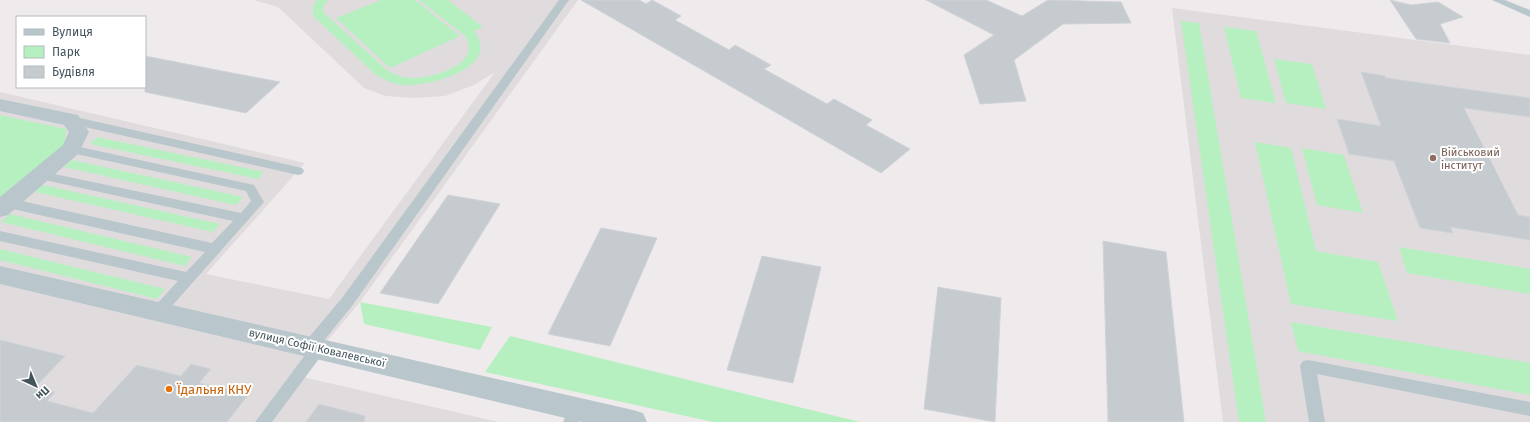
<svg xmlns="http://www.w3.org/2000/svg" width="1530" height="422" font-family="'Fira Sans',sans-serif">
<rect width="100%" height="100%" fill="#efebec"/>
<g fill="#e0dcde">
<path d="M254 0H578L360 302 298 376 499 422H0V92L305 163 206 274 329 299 495 72 474 85 445 96 415 98 385 96 364 88 278 7Z"/>
<path d="M1172 8 1530 55V422H1223Z"/>
</g>
<g fill="#b6f0c0">
<path d="M317 0H328L324 5 323 12 387 70C394 74 402 78 410 78 431 79 485 64 464 35L419 0H448L483 27 474 31C503 68 428 87 402 85 393 84 385 80 376 75L313 16V7Z"/>
<path d="M381 0H415L460 36 390 68 336 18Z"/>
<path d="M1181 21 1199 23 1266 422H1239Z"/>
<path d="M1224 27 1256 31 1276 103 1241 98Z"/>
<path d="M1274 59 1312 64 1326 109 1286 103Z"/>
<path d="M0 115 66 129 65 144 0 197Z"/>
<path d="M97 137 264 172 258 179 90 144Z"/>
<path d="M1255 142 1291 148 1316 251 1378 262 1398 321 1291 304Z"/>
<path d="M1302 148 1344 155 1363 213 1317 205Z"/>
<path d="M72 160 243 197 236 205 64 167Z"/>
<path d="M43 185 220 224 213 232 35 192Z"/>
<path d="M10 214 192 257 185 266 1 222Z"/>
<path d="M1399 247 1530 269V294L1407 273Z"/>
<path d="M0 249 165 289 157 299 0 260Z"/>
<path d="M360 302 492 327 480 350 364 324Z"/>
<path d="M1291 322 1530 363V395L1298 351Z"/>
<path d="M510 336 860 422H713L485 372Z"/>
</g>
<g fill="#c5cbcf" stroke="#cfd3d8">
<path d="M581 0H639L646 4 652 0 681 16 675 20 729 50 735 45 771 65 764 69 827 104 834 99 872 120 866 125 910 149 881 173Z"/>
<path d="M926 0H986L1022 16 1048 0 1121 2 1131 23 1063 24 1014 60 1026 101 980 104 964 55 994 35Z"/>
<path d="M1390 0 1411 5 1438 2 1463 17 1440 24 1450 43 1416 39Z"/>
<path d="M145 56 222 71 280 82 246 113 145 92Z"/>
<path d="M1361 72 1385 76 1386 78 1530 98V117L1464 108 1518 215 1530 217V240L1450 227 1453 233 1420 228 1394 161 1349 154 1337 119 1381 126Z"/>
<path d="M448 195 500 204 438 304 380 293Z"/>
<path d="M601 228 657 238 610 346 548 334Z"/>
<path d="M1103 241 1166 252 1184 422H1108Z"/>
<path d="M762 256 821 267 793 383 727 370Z"/>
<path d="M938 287 1001 298 995 422 924 409Z"/>
<path d="M0 340 65 356 35 387 55 392 47 401 93 413 137 365 181 376 191 364 211 369 199 383 248 395 227 422H0Z"/>
<path d="M319 404 365 416 364 422H306Z"/>
</g>
<g fill="none" stroke-linecap="round" stroke-linejoin="round">
<g fill="#b9c7cc" fill-rule="evenodd">
<path d="M559 0H569L352 306 322 343 327 348 324 352 272 422H255L308 351 305 350 303 346 305 342 342 298Z"/>
<path d="M1492 0H1505L1530 10V17Z"/>
<path d="M71 116 298 167 302 168 304 171 302 174 298 175 67 123 65 120Z"/>
<path d="M71 145 254 185 264 202 164 315 159 317 154 315 152 311 154 307 178 281 0 241V231L186 272 205 252 8 208 3 206 2 203 3 200 8 198 212 243 233 221 40 179 36 178 34 175 36 172 40 171 241 213 251 201 246 191 67 152 65 149 67 146Z"/>
<path d="M1308 360 1530 402V416L1317 374 1325 422H1309L1300 366 1303 361Z"/>
<path d="M577 402 583 404 585 409 579 422H563L571 404Z"/>
</g>
<g fill="#b9c7cc" fill-rule="evenodd">
<path d="M0 99 78 115 89 132 78 154 8 215 0 217V197L63 145 69 132 64 125 0 111Z"/>
<path d="M0 266 633 410 643 413 647 422H582L0 284Z"/>
</g>
</g>
<circle fill="#8d6e63" stroke="#fff" stroke-width="1.5" cx="1433" cy="158" r="4"/>
<circle fill="#e8710a" stroke="#fff" stroke-width="1.5" cx="169" cy="389" r="4"/>
<g text-anchor="middle" dominant-baseline="central" stroke-width="4" stroke-linejoin="round" paint-order="stroke">
<g font-size="11" fill="#785e54" stroke="#fff" text-anchor="start">
<text x="1441" y="152">Військовий<tspan x="1441" dy="13">інститут</tspan></text>
</g>
<g font-size="11" fill="#43545a" stroke="#fff">
<text transform="translate(317 348) rotate(13)">вулиця Софії Ковалевської</text>
</g>
<g font-size="13" fill="#c56008" stroke="#fff" text-anchor="start">
<text x="177" y="389">Їдальня КНУ</text>
</g>
</g>
<rect x="16" y="16" width="130" height="72" fill="#ffffff" stroke="#b4bbbd"/>
<rect x="24" y="29" width="20" height="6" fill="#b9c7cc" stroke="#b4bbbd"/>
<text x="52" y="36" font-size="12" fill="#43545a">Вулиця</text>
<rect x="24" y="46" width="20" height="12" fill="#b6f0c0" stroke="#b4bbbd"/>
<text x="52" y="56" font-size="12" fill="#43545a">Парк</text>
<rect x="24" y="66" width="20" height="12" fill="#c5cbcf" stroke="#b4bbbd"/>
<text x="52" y="76" font-size="12" fill="#43545a">Будівля</text>
<g transform="translate(36 386) rotate(136)" stroke="#ffffff" stroke-width="3" paint-order="stroke">
<path d="M0-3L7 15L0 10L-7 15Z" fill="#43545a"/>
<text y="-6" font-size="11" font-weight="bold" text-anchor="middle" fill="#43545a">Пн</text>
</g>
</svg>
